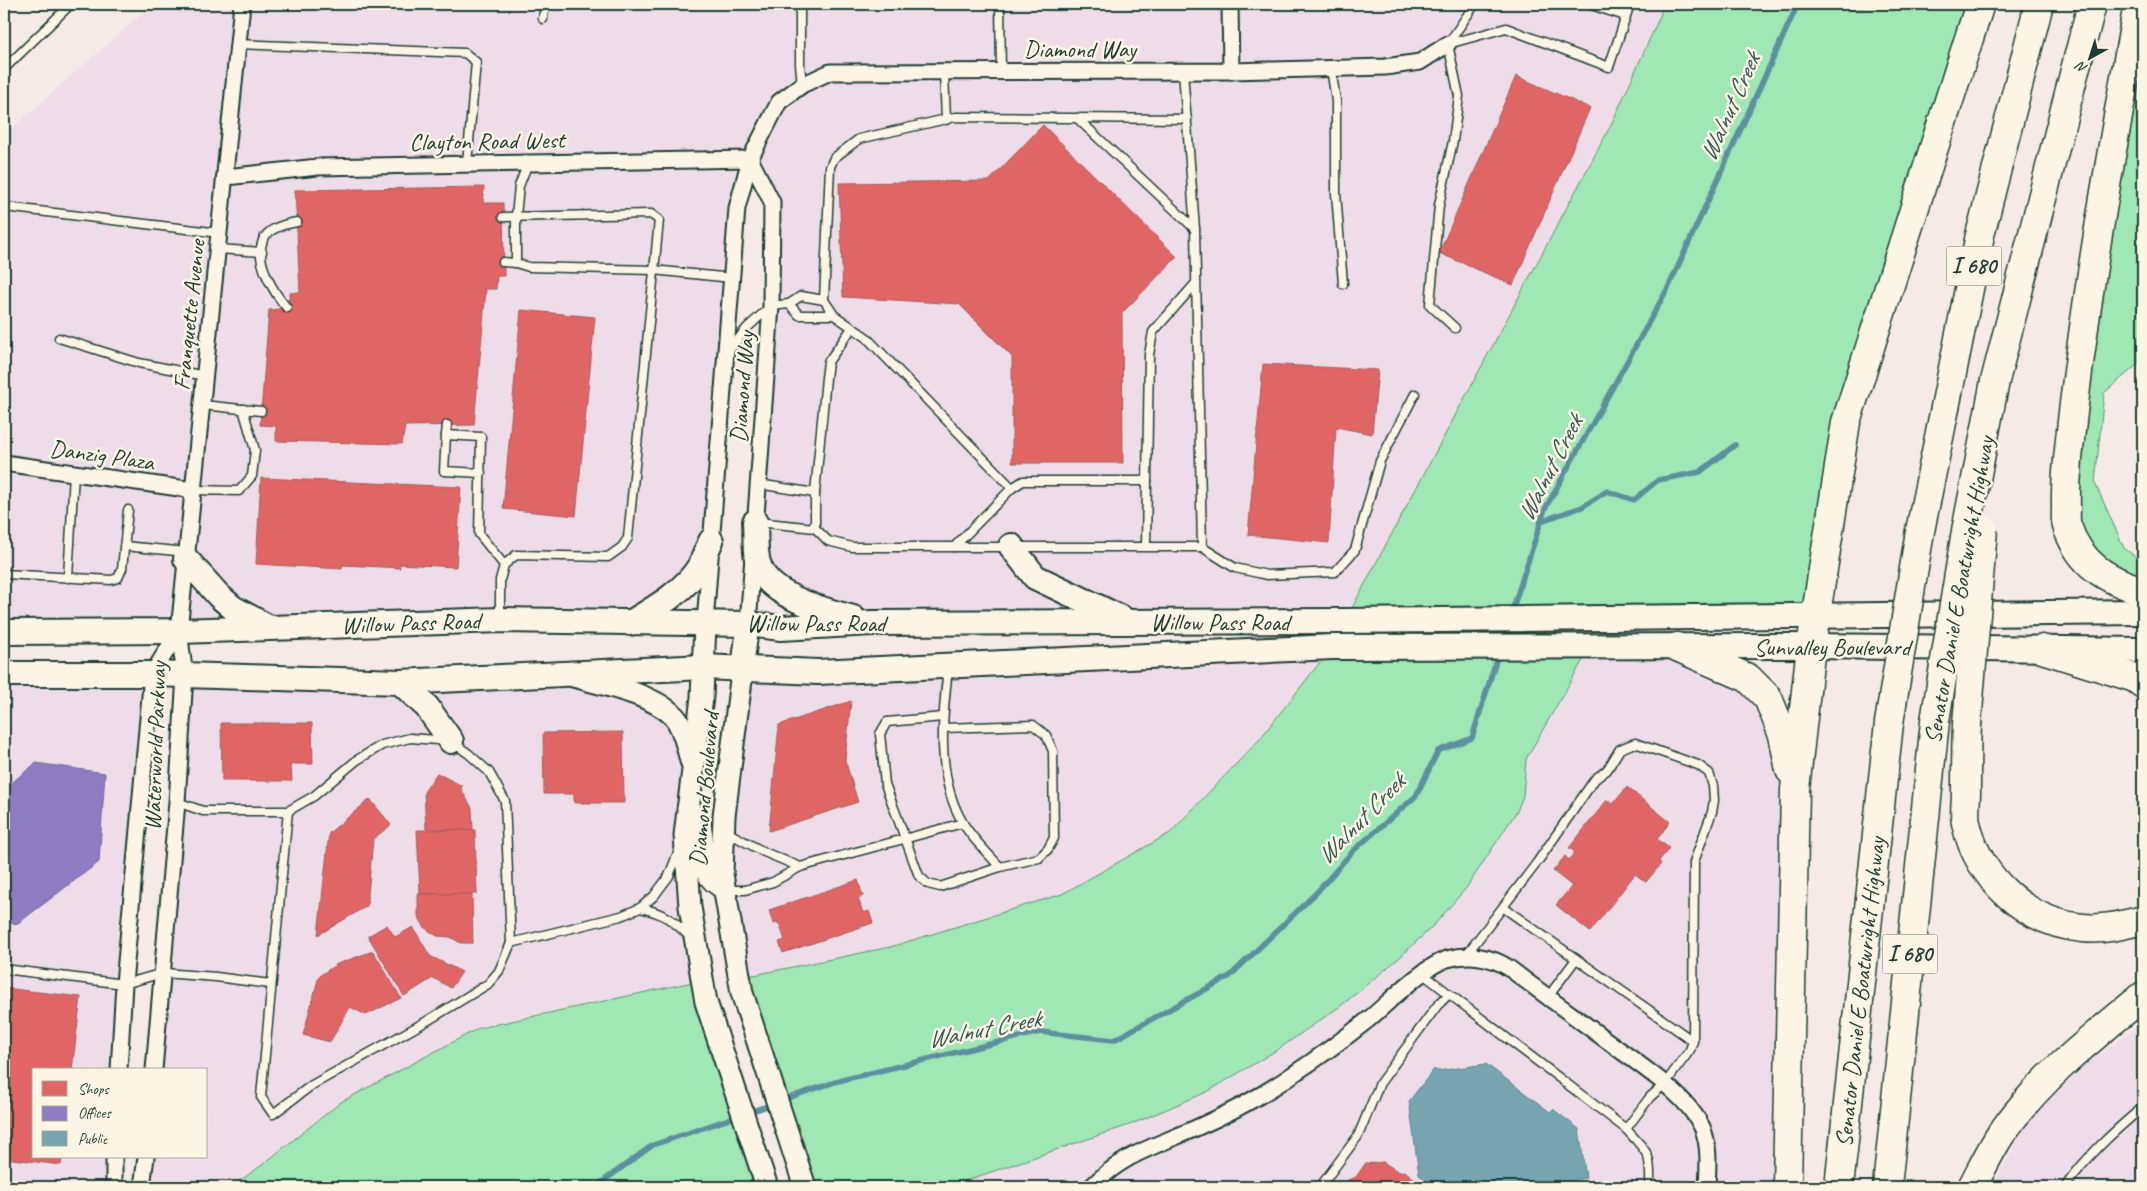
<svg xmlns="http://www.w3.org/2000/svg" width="2147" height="1191" font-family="Caveat,sans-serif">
<rect width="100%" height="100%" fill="#f6eae7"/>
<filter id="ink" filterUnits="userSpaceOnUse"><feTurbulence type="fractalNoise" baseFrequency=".02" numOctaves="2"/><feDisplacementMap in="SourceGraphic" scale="10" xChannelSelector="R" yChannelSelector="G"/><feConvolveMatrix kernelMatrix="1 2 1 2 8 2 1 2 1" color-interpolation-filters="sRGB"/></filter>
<g filter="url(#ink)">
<g fill="#eedde9">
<path d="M153 4H1663L1660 16 1611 125 1345 621 872 623 811 606 759 566 772 202 750 159 737 208 718 459 699 567 630 623 4 632V135Z"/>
<path d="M1591 646 1677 647 1748 678 1783 735 1787 1187H947L1132 1124 1207 1092 1277 1050 1435 924 1467 887 1513 817 1526 759Z"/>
<path d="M1332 647 1259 740 1170 833 1062 894 890 947 739 978 722 874 743 668Z"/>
<path d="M4 674H152L119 1070H34V1157H114V1187H4Z"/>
<path d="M568 674 660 704 687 746 702 980 479 1028 262 1165 231 1187H148L146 1157H206V1070H154L185 676Z"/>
<path d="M2143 1022V1187H1992L2029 1119 2083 1067Z"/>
</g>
<g fill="#9fe7b5" stroke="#5f9274">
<path d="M1663 4H1980L1857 385 1816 615 1345 621 1611 125 1660 16Z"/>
<path d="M2143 4V360L2104 393 2095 483 2124 548 2143 562V591L2092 567 2065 483Z"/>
<path d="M1591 646 1526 759 1523 796 1517 811 1467 887 1435 924 1398 959 1342 1005 1277 1050 1207 1092 1132 1124 947 1187H805L739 978 890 947 1062 894 1170 833 1259 740 1332 647Z"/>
<path d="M702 980 767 1187H231L262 1165 341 1102 479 1028Z"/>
</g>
<g fill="#e06666" stroke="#a65a57">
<path d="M1516 76 1590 108 1513 285 1439 253Z"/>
<path d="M1043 125 1177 257 1122 313 1123 463H1012V357L959 304 843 297 839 183 989 181Z"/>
<path d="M484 187 483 203H503L504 276H497L496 289H486L474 425 405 426 402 444 276 441V426L260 425 269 310 287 308 290 293 300 292 295 190Z"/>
<path d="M521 310 595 317 576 516 503 509Z"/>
<path d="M1263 364 1378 370 1372 434 1336 427 1329 543 1248 535Z"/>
<path d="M261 478 461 487 456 567 399 564 400 568 343 565 342 569 256 564Z"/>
<path d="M851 701 845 760 858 802 769 831 779 725Z"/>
<path d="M221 723H312L313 764H291L292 781H222Z"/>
<path d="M623 732 624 803H574V794H544L543 733Z"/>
<path d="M437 773 462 786 461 789 472 808 473 830 426 829 424 792Z"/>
<path d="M1627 787 1670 822 1657 839 1669 848 1659 861 1661 864 1646 882 1635 874 1590 932 1556 905 1572 886 1553 871 1565 856 1569 860 1575 852 1569 848 1607 800 1613 804Z"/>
<path d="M370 799 391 825 373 839 367 906 318 935 329 833Z"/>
<path d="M417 830H475L477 894H420Z"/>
<path d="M858 880 863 896 858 898 863 913 869 911 873 923 783 953 779 942 785 940 779 923 773 924 769 910Z"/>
<path d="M418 894H472L473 943H461L450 937 437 936 425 928 418 916Z"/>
<path d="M387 925 395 937 413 927 430 956 462 972 451 988 433 978 404 996 368 936Z"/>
<path d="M373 951 401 998 366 1015 350 1007 330 1042 303 1035 319 976 337 964Z"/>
<path d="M4 988 81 997 72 1070H34V1157H62L61 1165 4 1158Z"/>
<path d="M1383 1162 1399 1172 1405 1171 1424 1187H1342L1348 1180 1356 1177 1365 1164Z"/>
</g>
<path fill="#8e7cc3" stroke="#6d6998" d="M36 763 105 773 99 862 17 924 4 922V789Z"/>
<path fill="#76a5af" stroke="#5c868a" d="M1486 1064 1550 1112 1553 1109 1579 1129 1586 1178 1573 1180 1574 1187H1436L1419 1175 1409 1101 1434 1069 1437 1071Z"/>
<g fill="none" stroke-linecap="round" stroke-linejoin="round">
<g stroke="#5b909e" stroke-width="5.5">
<path d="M1541 521 1582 507 1607 491 1634 500 1658 480 1700 472 1735 445"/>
<path d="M1511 614 1545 509 1669 286 1798 4"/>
<path d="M782 1100 838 1081 1040 1032 1114 1040 1230 976 1317 892 1353 851 1416 796 1438 751 1472 738 1499 651"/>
<path d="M595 1187 653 1145 773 1104"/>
</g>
<g stroke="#1f3d34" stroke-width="11">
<g id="service">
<path d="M800 4V64L802 85"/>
<path d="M1000 4 1001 71"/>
<path d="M1475 4 1448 44 1506 28 1609 67 1630 4"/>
<path d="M1588 4 1625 16"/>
<path d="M543 19 545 4"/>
<path d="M238 44 465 53 476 62 467 164"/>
<path d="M1448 44 1459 96 1453 141 1439 205 1430 305 1455 328"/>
<path d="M1331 68 1336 101V193L1343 284"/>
<path d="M4 69 71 4"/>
<path d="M1183 71 1195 229 1202 547"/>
<path d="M944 72 946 120"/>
<path d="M1077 118 1195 229"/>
<path d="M5 207 220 233"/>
<path d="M218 249 262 252"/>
<path d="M503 262 516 263 529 267 653 270 732 278"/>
<path d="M516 263V216L519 186 528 163"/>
<path d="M789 304 799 315H834"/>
<path d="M287 308C274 293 254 261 263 240 268 228 285 224 297 222"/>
<path d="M852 328 828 362 826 378 815 493V528L828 541 852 547H954L1012 488 1023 481H1147"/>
<path d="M59 338 139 363 205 376"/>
<path d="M729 351 747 328 771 306 789 304 801 296 824 300"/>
<path d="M202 405 261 411"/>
<path d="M446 435 447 425"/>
<path d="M481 473 444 471 446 435 481 437 479 534 504 565"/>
<path d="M758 484 815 493"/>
<path d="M1012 488 866 337 834 315 824 300 830 167 834 158 859 139 955 117 1187 119"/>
<path d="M193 490 239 491 252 476 255 450 243 409"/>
<path d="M757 522 815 528"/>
<path d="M1146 545 1149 355 1153 332 1196 283"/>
<path d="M124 546 187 552"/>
<path d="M954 547H1202L1235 568 1267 575 1335 572 1355 550 1380 461 1415 394"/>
<path d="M4 574 111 580 118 578 122 569 128 510"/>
<path d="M68 578 74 473"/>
<path d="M500 618V580L504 565 516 555 608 557 622 547 628 538 659 220 651 214 503 217"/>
<path d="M948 669C942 719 936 778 963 823 972 839 988 853 1000 867"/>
<path d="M943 717 887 722 880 734 885 784 919 876 928 884 940 887 1000 867 1039 858 1048 849 1054 838 1053 751 1046 735 1033 725 944 728"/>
<path d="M177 802 203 811H288L314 796 357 760 382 745 410 738 451 741 469 754 489 772 505 801 511 943 621 916 640 908 654 896 669 876 679 850"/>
<path d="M288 811 261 1097 273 1114 312 1085 427 1021 488 984 499 971 511 943"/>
<path d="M725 831 764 852 800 867"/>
<path d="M725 890H745L773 882 800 867 963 823"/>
<path d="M640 908C664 913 673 920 690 937"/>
<path d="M1466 955 1536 864 1595 779 1607 770 1620 749 1635 743 1698 765 1709 773 1713 786 1714 800 1712 812 1694 862 1693 1041 1504 908"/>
<path d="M4 969 124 984 163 973 216 977 270 984"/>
<path d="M1423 974 1626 1129C1649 1154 1651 1153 1650 1187"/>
<path d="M1548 997 1576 959"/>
<path d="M1626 1129 1650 1097 1664 1085 1690 1050 1693 1041"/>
<path d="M1320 1187 1358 1136 1380 1083 1437 1006 1448 995"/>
<path d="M2065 1187C2088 1155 2113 1132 2143 1107"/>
</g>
</g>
<g stroke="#1f3d34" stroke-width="19">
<g id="minor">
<path d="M1230 4 1231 71"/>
<path d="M750 159 772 202 771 306 755 529"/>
<path d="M226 177 318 167 750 159"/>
<path d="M4 463 193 490"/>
<path d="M705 623 737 208 750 159 779 102 802 85 830 72 1231 71 1385 67 1420 62 1448 44"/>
<path d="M748 624 753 557"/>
<path d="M119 1070 124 984 152 674 179 631"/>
<path d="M154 1070 177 802 185 676 179 631 242 4"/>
<path d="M114 1187V1157"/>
<path d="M142 1187 146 1157"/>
<path d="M1091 1187C1125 1153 1154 1147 1196 1128 1230 1113 1265 1094 1295 1073 1321 1056 1345 1038 1369 1019 1389 1002 1423 967 1447 959 1468 953 1491 956 1509 968 1543 994 1578 1019 1613 1045 1642 1067 1686 1094 1702 1127 1710 1145 1708 1168 1707 1187"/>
</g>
</g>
<g stroke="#1f3d34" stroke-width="22">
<path id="tertiary" d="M687 808C691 812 698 817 700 822 710 850 692 875 725 890"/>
</g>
<g stroke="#1f3d34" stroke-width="25">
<g id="secondary">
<path d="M705 623 702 697 685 835 690 907 706 1002 767 1187"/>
<path d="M748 624 724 816 722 874 742 993 805 1187"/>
<path d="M573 676C602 684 659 695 677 720 684 731 688 748 691 761"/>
</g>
</g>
<g stroke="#1f3d34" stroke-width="28">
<g id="primary">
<path d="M755 522C756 536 754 556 760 568 772 598 825 610 853 618"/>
<path d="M1011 546 1035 577 1123 619"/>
<path d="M186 559 219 596 233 608 266 626"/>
<path d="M630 623C655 608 685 591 700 566 704 558 707 549 711 541"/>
<path d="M4 632 179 631 500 620 748 624 781 628 872 623 1345 621 2143 612"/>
<path d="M4 674H152L400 682 704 667 818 672 1332 647 1811 646 2143 650"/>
<path d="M400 682 427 707 451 741"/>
</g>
</g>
<g stroke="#1f3d34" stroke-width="31">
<g id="motorway">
<path d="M2138 4C2113 143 2088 281 2072 421 2069 450 2065 478 2066 507 2066 513 2065 520 2067 526 2080 565 2107 580 2143 591"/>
<path d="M1995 381 2092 4"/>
<path d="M1920 531 1980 235 2039 4"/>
<path d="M1677 647 1748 678 1768 698 1783 735 1790 770"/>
<path d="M2042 649 2135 678 2143 684"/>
<path d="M1967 724C1966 747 1966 770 1966 792 1966 802 1964 814 1966 823 1978 878 2026 923 2083 928 2104 930 2123 925 2143 920"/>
<path d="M1787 1187 1795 789 1811 646 1846 422 1980 4"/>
<path id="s1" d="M1839 1187 1889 723"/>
<path d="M1887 1187 1935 721"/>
<path d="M1972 1187C1981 1170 1990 1151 2001 1134 2039 1079 2092 1038 2143 996"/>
</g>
</g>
<use href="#service" stroke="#fcf5e5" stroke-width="8"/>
<use href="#minor" stroke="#fcf5e5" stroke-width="15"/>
<use href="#tertiary" stroke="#fcf5e5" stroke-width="19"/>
<use href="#secondary" stroke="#fcf5e5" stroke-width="21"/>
<use href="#primary" stroke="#fcf5e5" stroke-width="24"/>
<use href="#motorway" stroke="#fcf5e5" stroke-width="28"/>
<g stroke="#1f3d34" stroke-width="31" stroke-linecap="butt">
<g id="motorway-bridge">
<path d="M1935 721 1966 531 1995 381"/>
<path d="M1889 723 1920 531"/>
<path d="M1967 724 1983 529"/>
</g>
</g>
<use href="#motorway-bridge" stroke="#fcf5e5" stroke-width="28"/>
</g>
</g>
<g text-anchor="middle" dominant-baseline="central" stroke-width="5" stroke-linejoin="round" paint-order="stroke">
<g fill="#fcf5e5" stroke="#617469" stroke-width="1">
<rect x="1946.5" y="246.5" width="55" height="39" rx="4"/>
<rect x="1882.5" y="934.5" width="55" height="39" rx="4"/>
</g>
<g font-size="22" font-weight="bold" fill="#1f3d34">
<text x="1974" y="266">I 680</text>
<text x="1910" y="954">I 680</text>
</g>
<g font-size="24" fill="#1f3d34" stroke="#fcf5e5">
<text x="1080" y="49">Diamond Way</text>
<text transform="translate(487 141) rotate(-1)">Clayton Road West</text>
<text transform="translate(189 315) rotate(-84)">Franquette Avenue</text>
<text transform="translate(742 387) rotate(-86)">Diamond Way</text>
<text transform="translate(102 455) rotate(8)">Danzig Plaza</text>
<text transform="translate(1959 590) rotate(-80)">Senator Daniel E Boatwright Highway</text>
<text x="1220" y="622">Willow Pass Road</text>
<text transform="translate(411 623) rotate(-2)">Willow Pass Road</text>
<text x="816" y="623">Willow Pass Road</text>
<text x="1832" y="647">Sunvalley Boulevard</text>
<text transform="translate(155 746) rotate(-88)">Waterworld Parkway</text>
<text transform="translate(704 789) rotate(-85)">Diamond Boulevard</text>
<text stroke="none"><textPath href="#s1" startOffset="196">Senator Daniel E Boatwright Highway</textPath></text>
</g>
<g font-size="25" font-style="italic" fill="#335957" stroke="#fcf5e5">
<text transform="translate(1730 107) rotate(-66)">Walnut Creek</text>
<text transform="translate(1550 468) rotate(-63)">Walnut Creek</text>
<text transform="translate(1361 819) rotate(-46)">Walnut Creek</text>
<text transform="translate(984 1029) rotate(-11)">Walnut Creek</text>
</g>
</g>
<rect width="2147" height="1191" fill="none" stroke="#fcf5e5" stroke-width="20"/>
<rect x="10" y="10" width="2127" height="1171" fill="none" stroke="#1f3d34" stroke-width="2" filter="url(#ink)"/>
<rect x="32" y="1068" width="175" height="90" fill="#fcf5e5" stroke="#a4ab9e"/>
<rect x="42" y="1081" width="25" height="15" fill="#e06666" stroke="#a4ab9e"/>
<text x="78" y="1094" font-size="15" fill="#1f3d34">Shops</text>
<rect x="42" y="1106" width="25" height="15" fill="#8e7cc3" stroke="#a4ab9e"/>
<text x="78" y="1118" font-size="15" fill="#1f3d34">Offices</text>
<rect x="42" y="1131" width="25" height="15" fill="#76a5af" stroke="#a4ab9e"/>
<text x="78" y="1144" font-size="15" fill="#1f3d34">Public</text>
<g transform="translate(2090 58) rotate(219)" stroke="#fcf5e5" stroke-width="4" paint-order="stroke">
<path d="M0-4L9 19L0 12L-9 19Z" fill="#1f3d34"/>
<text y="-8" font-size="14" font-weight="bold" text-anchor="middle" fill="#1f3d34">N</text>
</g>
</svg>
